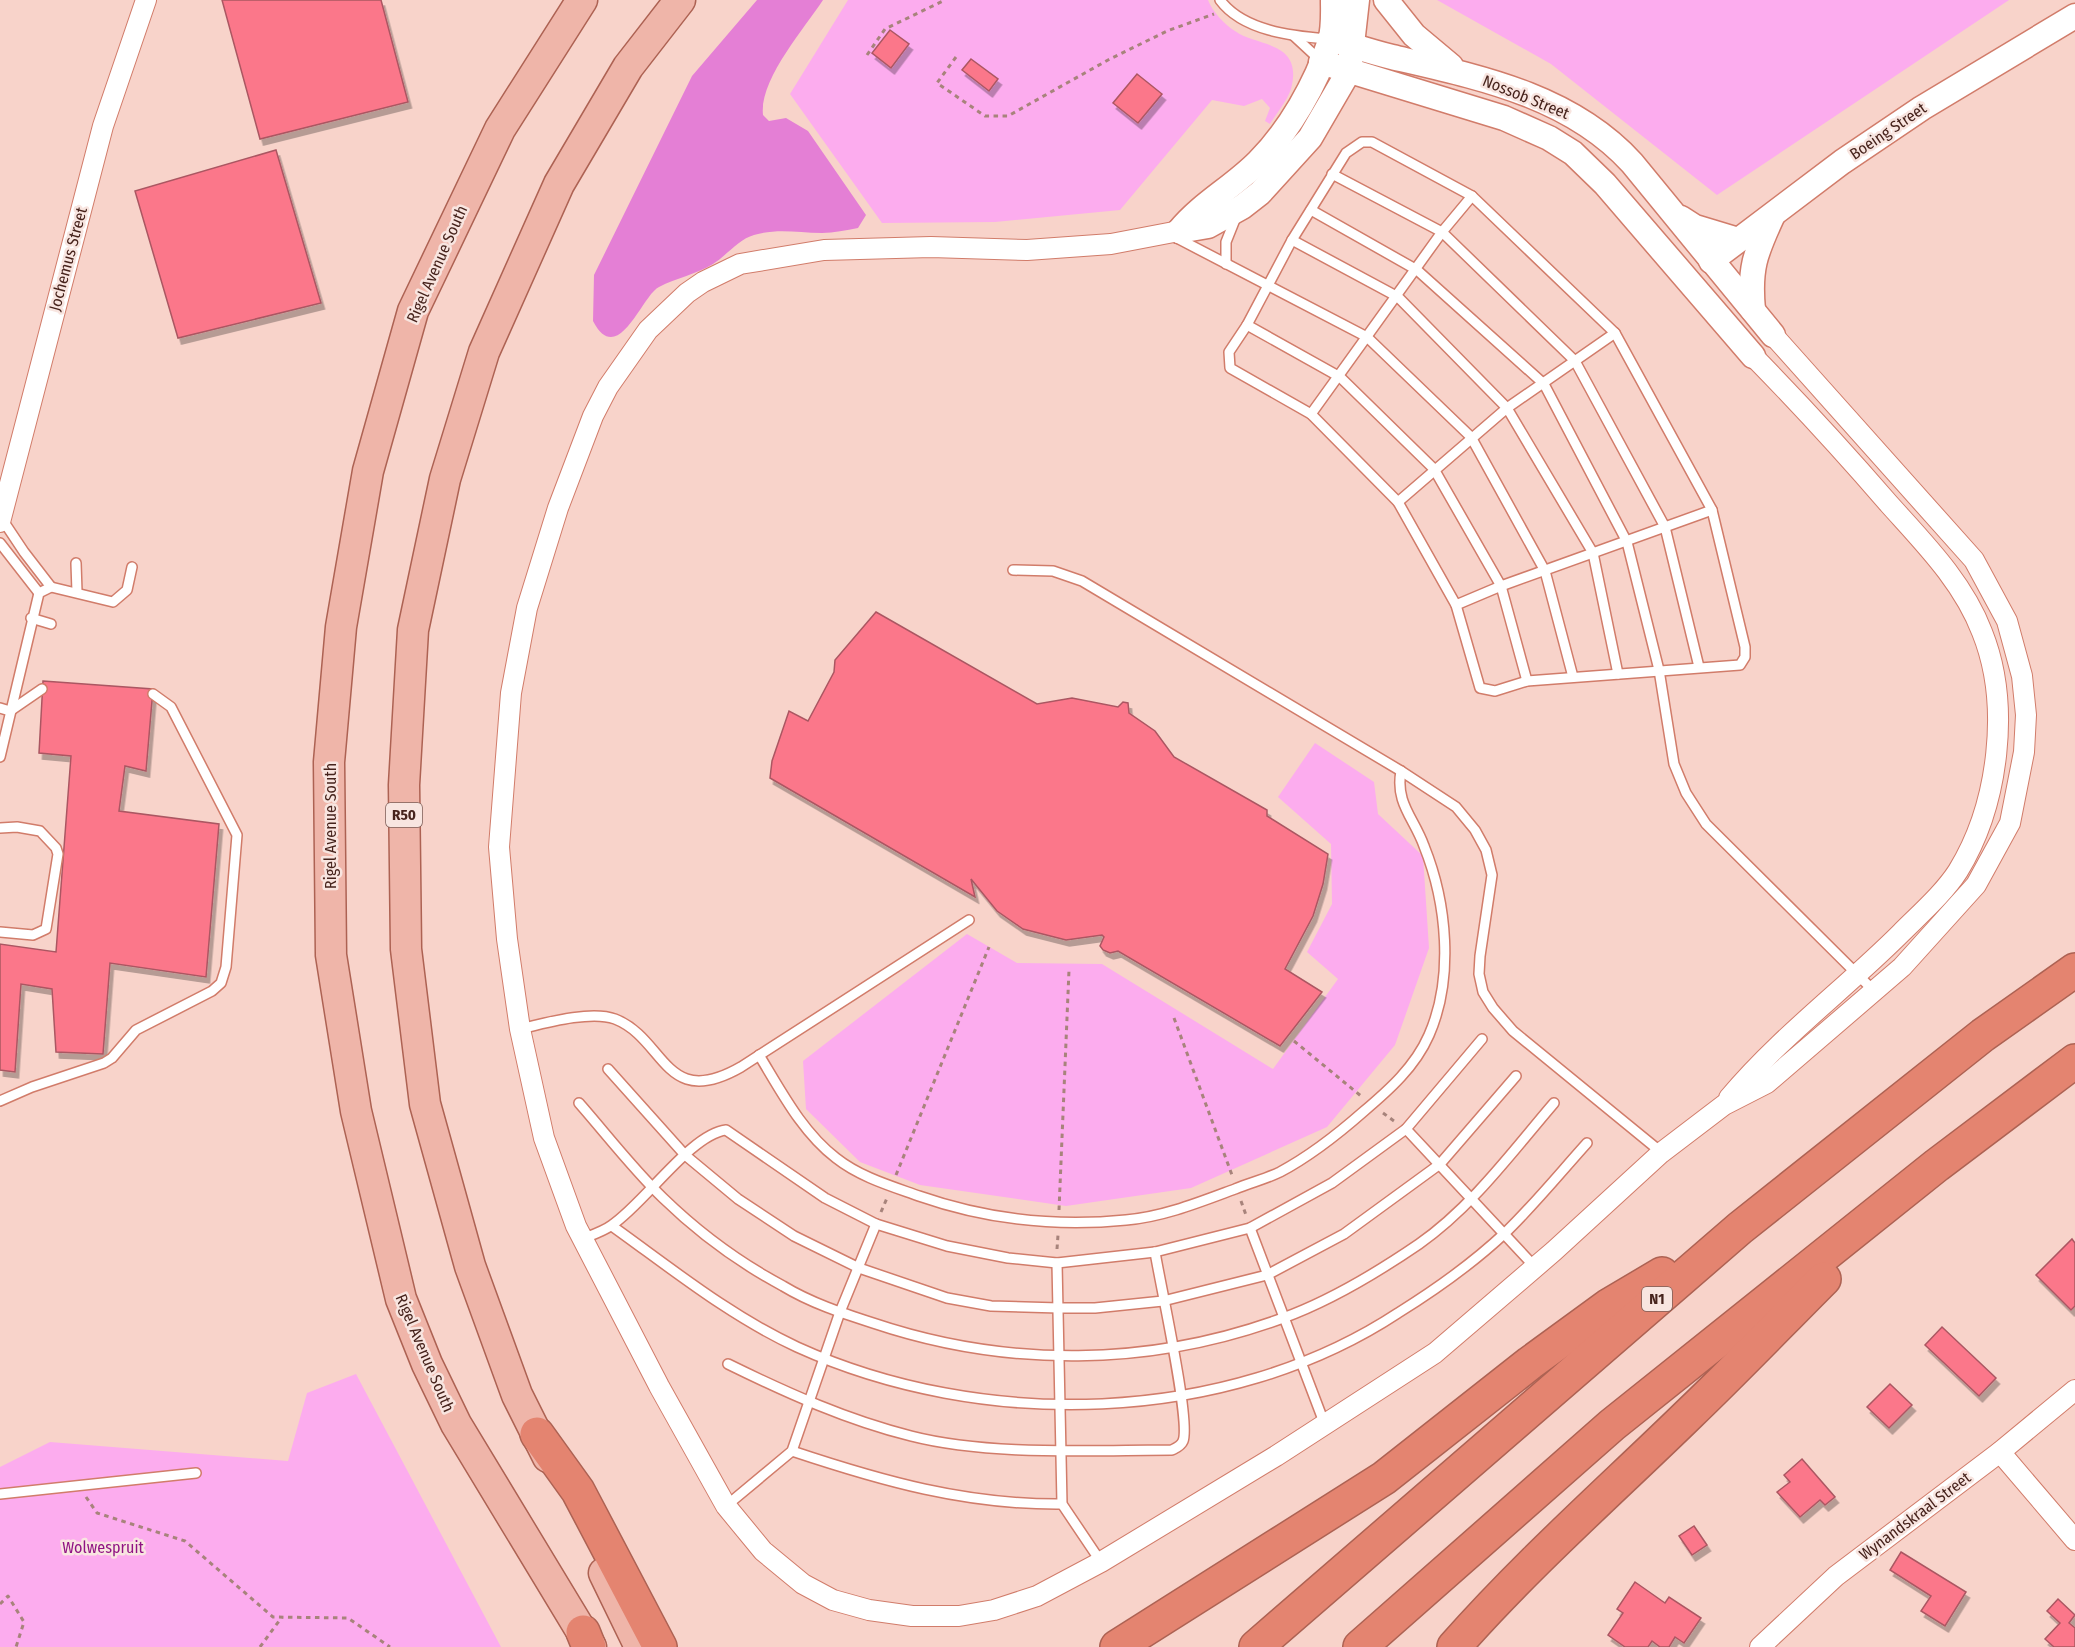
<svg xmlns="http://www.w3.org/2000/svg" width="2075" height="1647" font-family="'Fira Sans Condensed',sans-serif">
<defs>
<filter id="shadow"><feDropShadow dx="3.5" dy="6" stdDeviation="0" flood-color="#0004"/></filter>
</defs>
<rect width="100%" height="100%" fill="#f8d3ca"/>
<g fill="#fcacee">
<path d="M848 0H1208C1212 11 1225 25 1235 31 1256 47 1304 40 1291 89 1287 101 1276 114 1270 124L1265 121 1270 108 1262 99 1244 106 1212 100 1120 210 995 222 882 223 790 94Z"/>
<path d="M1437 0H2009L1717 195 1551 64Z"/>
<path d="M1315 743 1374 782 1378 814 1423 856 1429 948 1395 1045 1327 1127 1191 1188 1066 1206 920 1185 860 1162 806 1109 803 1061 967 934 1017 963 1102 964 1273 1069 1338 979 1307 952 1332 904 1331 844 1278 797Z"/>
<path d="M356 1374 501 1647H0V1467L50 1442 288 1461 307 1393Z"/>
</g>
<path fill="#e47fd5" d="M757 0H823C804 29 759 80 763 115L769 121 786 118 808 131 866 215 858 228C846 230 834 233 822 233 797 233 779 228 754 235 739 239 726 256 713 264 697 274 676 278 659 287 642 295 618 369 593 321L594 275 692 76Z"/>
<g fill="#fb778a" stroke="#ab5762" stroke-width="1.5" filter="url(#shadow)">
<path d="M222 0H381L408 102 260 139Z"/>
<path d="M890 30 909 44 891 68 872 53Z"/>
<path d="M971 59 998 79 989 91 962 70Z"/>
<path d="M1137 74 1162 94 1138 123 1113 103Z"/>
<path d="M276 150 321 303 178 338 135 191Z"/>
<path d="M876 612 1037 704 1072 698 1118 707 1123 702 1128 703 1129 713 1155 731 1174 757 1267 810V816L1328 854 1323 884 1313 916 1285 969 1322 992 1280 1046 1118 951 1110 953 1103 950 1100 946 1104 937 1102 935 1066 940 1023 929 997 911 971 879 975 897 770 778 772 761 789 711 808 721 834 672 835 660Z"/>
<path d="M43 681 153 689 146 771 125 766 119 811 219 824 206 977 110 963 103 1054 56 1052 52 989 21 984 15 1072 0 1070V944L56 952 71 756 39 753Z"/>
<path d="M2072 1239 2075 1243V1306L2071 1310 2036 1275Z"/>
<path d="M1942 1327 1996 1378 1979 1396 1925 1345Z"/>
<path d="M1890 1384 1912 1405 1889 1428 1867 1407Z"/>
<path d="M1802 1459 1835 1497 1825 1505 1820 1500 1800 1517 1777 1492 1790 1482 1784 1475Z"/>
<path d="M1694 1526 1707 1545 1692 1555 1679 1536Z"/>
<path d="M1901 1552 1966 1592 1945 1626 1921 1611 1931 1596 1890 1570Z"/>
<path d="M1635 1582 1665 1603 1669 1597 1701 1618 1684 1643 1675 1637 1669 1647H1660L1652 1641 1648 1647H1625L1608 1635 1623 1613 1617 1609Z"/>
<path d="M2058 1599 2075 1615 2069 1623 2075 1628V1647H2054L2045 1639 2060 1623 2047 1611Z"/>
</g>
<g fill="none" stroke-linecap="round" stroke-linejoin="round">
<g stroke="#d17c6a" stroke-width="12">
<g id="service">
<path d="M1220 0C1243 31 1292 36 1328 39"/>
<path d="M1294 36 1321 61"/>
<path d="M1362 142H1372L1472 196 1615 333 1712 510 1745 647V657L1740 665 1527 681 1495 691 1480 688 1456 605 1398 502 1311 414 1230 368 1229 352 1247 325 1292 240 1346 153Z"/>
<path d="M1332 174 1442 232 1575 361 1665 527 1699 667"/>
<path d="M1311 210 1417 270 1544 384 1627 542 1659 670 1674 764 1686 793 1706 824 1874 991"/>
<path d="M1175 237 1367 337 1471 437 1545 571 1573 677"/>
<path d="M1292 240 1398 297 1507 408 1593 553 1618 674"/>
<path d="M1226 264V242L1236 217"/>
<path d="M1247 325 1340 377 1434 469 1501 586 1527 681"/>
<path d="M1311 414 1442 232 1472 196"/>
<path d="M1398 502 1507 408 1615 333"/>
<path d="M2 519 24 552 51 587"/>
<path d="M0 543 39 593"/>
<path d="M76 563 77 592"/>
<path d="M1013 570 1053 571 1082 581 1401 771 1456 807 1475 830 1486 850 1492 875 1480 956 1479 974 1483 992 1493 1008 1513 1031 1661 1152"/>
<path d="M1456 605 1501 586 1712 510"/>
<path d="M31 618 51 624"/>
<path d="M0 708 10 711 42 689"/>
<path d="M0 757 39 593 51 587 113 602 127 590 132 567"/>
<path d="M0 828 17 827 40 831 56 848 58 854 46 929 33 935 0 932"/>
<path d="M520 1029C545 1023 591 1010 615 1019 666 1039 664 1111 741 1067L969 920"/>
<path d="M759 1055C781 1091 802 1132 836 1158 860 1177 891 1186 919 1196 985 1219 1056 1227 1126 1220 1163 1217 1200 1202 1235 1189 1249 1183 1266 1179 1280 1172 1310 1156 1338 1134 1363 1112 1389 1090 1415 1067 1429 1035 1454 978 1447 903 1424 846 1414 818 1395 803 1401 771"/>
<path d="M608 1069 685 1155 738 1199 794 1236 859 1268 947 1298 991 1306 1059 1308H1095L1163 1301 1267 1275 1344 1234 1440 1164 1516 1076"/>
<path d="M0 1101 32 1087 104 1063 112 1058 136 1030 212 991 221 983 226 967 237 835 171 707 153 694"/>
<path d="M579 1103C607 1135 633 1169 663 1198 698 1232 740 1263 783 1286 811 1303 842 1313 873 1323 1007 1368 1150 1367 1283 1318 1330 1301 1378 1272 1419 1244 1472 1207 1512 1152 1554 1103"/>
<path d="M1406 1129 1535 1267"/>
<path d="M612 1226C672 1269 730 1316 797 1347 982 1431 1226 1426 1398 1313 1435 1290 1473 1263 1505 1233 1534 1205 1560 1173 1587 1143"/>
<path d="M1250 1228 1325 1425"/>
<path d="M582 1239C592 1235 604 1231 612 1225 644 1204 691 1134 726 1130L825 1198 876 1224 947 1246 1008 1258 1057 1263 1155 1252 1250 1228 1332 1183 1406 1129 1482 1039"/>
<path d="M1057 1263 1062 1504 1101 1562"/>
<path d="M728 1364C787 1393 847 1420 911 1436 989 1456 1092 1450 1172 1450 1176 1448 1181 1446 1183 1441 1191 1422 1160 1283 1155 1252"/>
<path d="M792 1451C882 1481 966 1505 1062 1504"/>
<path d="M0 1494 196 1473"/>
<path d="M726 1506 792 1451 840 1312 876 1224"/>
</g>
</g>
<g stroke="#d17c6a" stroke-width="22">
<g id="minor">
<path d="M1179 231 1111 244 1027 250 931 247 824 250 740 264 703 282 687 293 648 330 608 387 593 416 558 508 527 608 511 693 499 847 507 939 520 1029 544 1138 576 1226 659 1386 726 1506 763 1551 803 1584 833 1600 869 1610 912 1616H959L994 1610 1037 1596 1101 1562 1276 1456 1435 1353 1554 1251 1661 1153 1724 1105 1767 1083 1902 967 1976 885 2010 823 2024 752 2026 715 2022 676 2007 621 1974 560 1773 335"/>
<path d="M0 522 103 126 146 0"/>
<path d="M1729 1098C1780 1037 1845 989 1901 933 1920 914 1944 893 1958 871 1999 804 2011 704 1982 632 1963 582 1924 543 1889 504 1845 453 1800 404 1753 356"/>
<path d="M2000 1452 2075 1540"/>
<path d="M1760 1647 1836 1576 2000 1452 2075 1390"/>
</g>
</g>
<g stroke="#d17c6a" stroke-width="27">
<g id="tertiary">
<path d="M1386 0 1414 35 1451 66"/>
<path d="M1330 39C1351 45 1371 52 1392 57 1478 77 1570 95 1632 163L1773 335"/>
<path d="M1321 62 1504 118 1549 138 1573 153 1605 184 1753 356"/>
<path d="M1681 218 1695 227 1738 240"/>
<path d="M1179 231 1208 226 1242 207 1260 193 1310 138 1349 71 1357 0"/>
<path d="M1179 231C1202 203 1232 188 1258 162 1289 131 1316 84 1330 41 1334 28 1333 13 1333 0"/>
<path d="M1711 261 1842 162 1922 108 2075 16"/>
<path d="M1753 310C1749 269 1755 254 1772 217"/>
</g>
</g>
<g stroke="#ad6253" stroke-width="33">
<g id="primary">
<path d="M582 0 500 129 413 311 368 471 341 627 329 762 331 955 356 1111 401 1299 427 1364 456 1424 591 1647"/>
<path d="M548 1457 517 1395 470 1266 425 1104 406 949 404 785 413 630 445 479 484 352 559 184 628 67 680 0"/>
<path d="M604 1573 640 1647"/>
</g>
</g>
<g stroke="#ad6253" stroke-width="36">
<g id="motorway">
<path d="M537 1434 578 1491 660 1647"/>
<path d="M583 1632 589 1647"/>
<path d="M1117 1647 1384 1478 1530 1363 1608 1306 1662 1274"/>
<path d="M1256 1647 1740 1228 1983 1035 2075 970"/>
<path d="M1360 1647 1612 1425 1937 1165 2075 1061"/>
<path d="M1454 1647C1527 1564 1610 1491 1689 1414 1735 1370 1779 1324 1824 1279"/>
</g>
</g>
<g stroke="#a7837b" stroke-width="3" stroke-dasharray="4.5 4.5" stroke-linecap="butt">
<path d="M867 55 885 29 945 0"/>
<path d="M956 57 937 83 985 116H1008L1108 60 1167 31 1214 14"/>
<path d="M1174 1018 1232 1175"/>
<path d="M1294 1041 1361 1096"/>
<path d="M1383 1113 1394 1121"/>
<path d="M896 1175 989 947"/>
<path d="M1241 1201 1246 1215"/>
<path d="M1059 1210 1069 970"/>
<path d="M881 1212 887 1198"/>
<path d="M1057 1249 1058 1235"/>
<path d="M86 1497 97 1513 185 1541 273 1617 348 1618 390 1647"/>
<path d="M0 1604 8 1596 24 1622 16 1647"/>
<path d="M260 1647 282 1617"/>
</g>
<use href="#service" stroke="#fff" stroke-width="9"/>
<use href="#minor" stroke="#fff" stroke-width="20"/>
<use href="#tertiary" stroke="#fff" stroke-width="24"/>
<use href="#primary" stroke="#efb5a9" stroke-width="30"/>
<use href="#motorway" stroke="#e48470" stroke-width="33"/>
</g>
<g text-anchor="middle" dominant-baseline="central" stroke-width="5" stroke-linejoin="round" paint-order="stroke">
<g fill="#f8e5e0" stroke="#7b5d57" stroke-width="1.5">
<rect x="386" y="803" width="36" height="24" rx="4.5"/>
<rect x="1642" y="1287" width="30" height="24" rx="4.5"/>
</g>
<g font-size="15" font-weight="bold" fill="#46231c">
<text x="404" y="815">R50</text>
<text x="1657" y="1299">N1</text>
</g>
<g font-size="16" fill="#46231c" stroke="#f8e5e0">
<text transform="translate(1526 97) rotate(22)">Nossob Street</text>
<text transform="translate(1888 131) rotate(-34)">Boeing Street</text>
<text transform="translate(68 259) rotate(-75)">Jochemus Street</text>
<text transform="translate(437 264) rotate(-66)">Rigel Avenue South</text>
<text transform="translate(330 826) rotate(-90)">Rigel Avenue South</text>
<text transform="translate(425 1353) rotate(67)">Rigel Avenue South</text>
<text transform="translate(1915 1516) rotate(-37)">Wynandskraal Street</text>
</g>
<g font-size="16" fill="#901383" stroke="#f8e5e0">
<text x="103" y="1547">Wolwespruit</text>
</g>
</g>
</svg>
